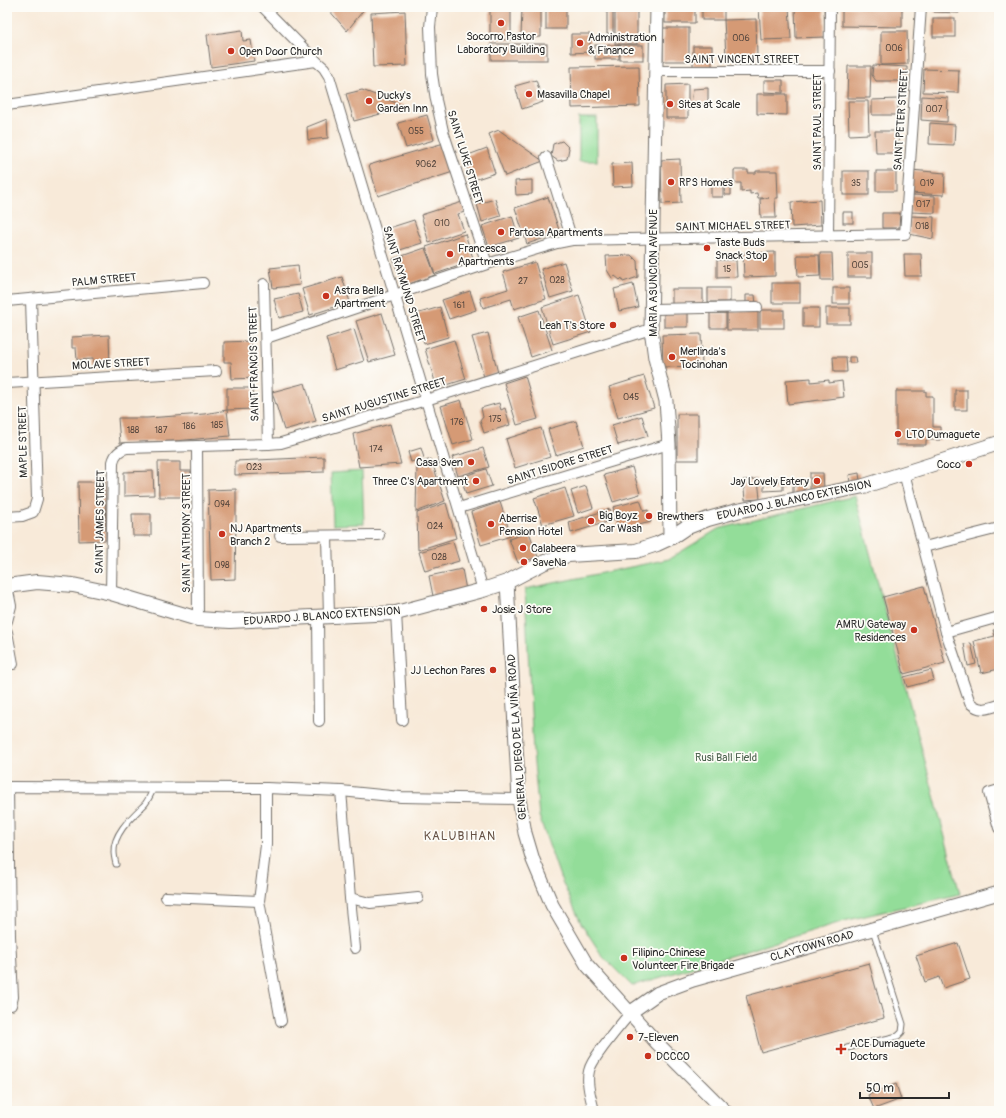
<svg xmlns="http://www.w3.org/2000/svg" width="1006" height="1118" font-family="Pangolin,sans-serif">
<rect width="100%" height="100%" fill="#fdfcf7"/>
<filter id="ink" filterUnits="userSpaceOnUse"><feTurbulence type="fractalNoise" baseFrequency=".025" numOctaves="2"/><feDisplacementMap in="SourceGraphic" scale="8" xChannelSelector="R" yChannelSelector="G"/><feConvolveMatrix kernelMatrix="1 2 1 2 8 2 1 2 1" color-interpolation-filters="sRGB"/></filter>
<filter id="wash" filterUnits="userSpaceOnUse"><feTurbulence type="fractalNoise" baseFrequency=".012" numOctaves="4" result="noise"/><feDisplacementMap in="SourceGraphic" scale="16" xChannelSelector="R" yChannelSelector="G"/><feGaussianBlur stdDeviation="0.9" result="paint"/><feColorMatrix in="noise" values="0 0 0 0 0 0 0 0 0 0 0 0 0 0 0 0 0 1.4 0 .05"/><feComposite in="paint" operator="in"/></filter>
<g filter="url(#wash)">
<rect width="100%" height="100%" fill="#f8ead9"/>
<g fill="#93dd99" stroke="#5f8462">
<rect x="579" y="118" width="18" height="43"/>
<path d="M362 471 364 524 333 525 331 473Z"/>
<path d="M855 496 960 894 848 920 632 986 603 957 581 923 560 877 539 816 533 752 525 589 669 559 718 529Z"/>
</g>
<g id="blocks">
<g fill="#d59a75">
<path d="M330 7H364L365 8 347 31 328 9Z"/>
<path d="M490 7H511V40L490 39Z"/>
<rect x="546" y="7" width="20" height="22"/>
<path d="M607 7H613V33L607 34Z"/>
<rect x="615" y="7" width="22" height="37"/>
<rect x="665" y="7" width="30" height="16"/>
<rect x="702" y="7" width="22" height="13"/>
<path d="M759 7H789L791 39 761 40Z"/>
<path d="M795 7H824L825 37 796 38Z"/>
<path d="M842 7H902V27L842 26Z"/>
<path d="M935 7H959V13L934 12Z"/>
<path d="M522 8 541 9V37H521Z"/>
<path d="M405 11 407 66 373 67 371 13Z"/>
<rect x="933" y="18" width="22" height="19"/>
<path d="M756 19 757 56 726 57 724 20Z"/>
<rect x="663" y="28" width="26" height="33"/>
<path d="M242 30 243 41 251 40 254 61 211 67 207 35Z"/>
<path d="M881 31H907L908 64 881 65Z"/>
<path d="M571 34H590V52L571 53Z"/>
<rect x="491" y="44" width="56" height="16"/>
<rect x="595" y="45" width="24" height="14"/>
<rect x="620" y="45" width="23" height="15"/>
<rect x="693" y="46" width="19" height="20"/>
<path d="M873 65 907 67V81H876L872 75Z"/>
<path d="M639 66 640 106 572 108 571 67Z"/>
<path d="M848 66H871L870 98H847Z"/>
<path d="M924 69 959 70 958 93 923 92Z"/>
<path d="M536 80 543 102 522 109 515 86Z"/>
<path d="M764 80H783V93L764 92Z"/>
<path d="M688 84V118H666V85Z"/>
<path d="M708 88V104H691L693 89Z"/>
<path d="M362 90 407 107 354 121 346 94Z"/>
<path d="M757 94H787V115L757 114Z"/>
<path d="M922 96 948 98 947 122 921 120Z"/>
<path d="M898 99V115H872V100Z"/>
<path d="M848 101H868L869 134 849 135Z"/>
<path d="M427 115 434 140 406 148 398 123Z"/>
<path d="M327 119 328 138 308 140 307 127Z"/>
<path d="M930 123 955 125 954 145 929 144Z"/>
<path d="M499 130 543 161 505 176 489 134Z"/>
<path d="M875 131H898L899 153H876Z"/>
<path d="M562 141 569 148 567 159 558 161 551 156 553 144Z"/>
<path d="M444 143 453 172 378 196 369 165Z"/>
<path d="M487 148 495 173 471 181 463 157Z"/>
<path d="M680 159 681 203 662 204 661 160Z"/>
<path d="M632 163 633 186 613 187 612 164Z"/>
<path d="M734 170H748V173H756V171H777L778 198H775L776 218H761L760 199 769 198H758L757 193 750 194V191L741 192V183H734Z"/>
<path d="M911 170 945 173 944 195 910 193Z"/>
<rect x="843" y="171" width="26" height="24"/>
<rect x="876" y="171" width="20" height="20"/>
<path d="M532 180V194L516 195 515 181Z"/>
<rect x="711" y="181" width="12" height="16"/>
<path d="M724 181H731V195H725Z"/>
<path d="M911 195 935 196V213L910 212Z"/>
<path d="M548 197 560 233 527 244 515 208Z"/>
<path d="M495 199 501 216 482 222 477 204Z"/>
<path d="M820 200 821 225 792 227 791 202Z"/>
<path d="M462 202 465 212 458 214 464 231 429 243 421 215Z"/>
<rect x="843" y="212" width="10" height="11"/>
<path d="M882 213H900L899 228H882Z"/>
<path d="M512 216 519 238 489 247 482 226Z"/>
<path d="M910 216 934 217 933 239 909 234Z"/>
<path d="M414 220 422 243 397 251 389 228Z"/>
<path d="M465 234 474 261 435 274 426 247Z"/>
<path d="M425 248 435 275 403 286 393 259Z"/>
<path d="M775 252V276L744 277 743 253Z"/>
<path d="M820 253H832L833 280H821Z"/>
<rect x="848" y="253" width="24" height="24"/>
<path d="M904 254H921L922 276H905Z"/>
<path d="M631 255 637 261 638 277 623 282 622 278 620 280 615 276 612 278 607 270 606 256Z"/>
<path d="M797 255H819L820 276 798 277Z"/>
<path d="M717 260H736L737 277 717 278Z"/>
<path d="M535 262 546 299 514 309 511 299 483 308 480 298 508 289 503 272Z"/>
<path d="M564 262 573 291 550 298 541 269Z"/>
<path d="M298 265 300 285 273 288 270 268Z"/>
<path d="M342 277 350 302 310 315 302 289Z"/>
<rect x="772" y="283" width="28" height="20"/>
<path d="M633 284 638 307 619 311 614 289Z"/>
<rect x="708" y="288" width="22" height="14"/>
<rect x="833" y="288" width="16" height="16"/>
<rect x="672" y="289" width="31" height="16"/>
<path d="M470 291 476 310 449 319 442 300Z"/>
<path d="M298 294 303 312 279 318 274 299Z"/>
<path d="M579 295 591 332 553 344 542 307Z"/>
<path d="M746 295H755L756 304H746Z"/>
<path d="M440 307 448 337 424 344 416 314Z"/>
<rect x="803" y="308" width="16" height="19"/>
<rect x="826" y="308" width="24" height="16"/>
<path d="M539 310 552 350 531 357 518 317Z"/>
<rect x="760" y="310" width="24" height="18"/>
<rect x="727" y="311" width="31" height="19"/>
<path d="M382 313 395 355 369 362 356 321Z"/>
<rect x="664" y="313" width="24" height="14"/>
<rect x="710" y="313" width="16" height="15"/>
<path d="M354 329 364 361 335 370 326 338Z"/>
<path d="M488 333 498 373 484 377 472 337Z"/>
<path d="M701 334 702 366 663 367 662 335Z"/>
<path d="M109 335 110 367H93V359L77 360 76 348H72V337Z"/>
<path d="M454 340 466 379 437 388 425 349Z"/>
<path d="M251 341 252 363 255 364 256 378 232 379 231 362H224V342Z"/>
<path d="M833 357H846L847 372H834Z"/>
<path d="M849 357H855L856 363H849Z"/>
<path d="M525 376 538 419 517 425 504 383Z"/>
<path d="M644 376 654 408 618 418 609 387Z"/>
<path d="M811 378V382L829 380V383L842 381 844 397 788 404 786 380Z"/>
<path d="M305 383 316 421 284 430 272 392Z"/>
<path d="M227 388H253L254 409 227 410Z"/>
<rect x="955" y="390" width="12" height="20"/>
<path d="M896 391H926V396H933V427H940V440H926V445H896Z"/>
<path d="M461 400 473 439 453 445 441 406Z"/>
<path d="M499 403 501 410 505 408 510 425 484 433 480 421 483 417 481 408Z"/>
<path d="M227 410 230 436 175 441 120 443 118 418H147L204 414Z"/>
<rect x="677" y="414" width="21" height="46"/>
<path d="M642 416 648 436 618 445 612 425Z"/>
<path d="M576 421 584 446 556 455 548 429Z"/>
<path d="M390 424 401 464 359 467 353 434Z"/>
<path d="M541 428 550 457 515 468 506 439Z"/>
<path d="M421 448 424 458 411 462 408 452Z"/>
<path d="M483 448 489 467 458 476 452 457Z"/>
<path d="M324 457V472L235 475V461Z"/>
<path d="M431 459 445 501 416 512 417 464Z"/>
<path d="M158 462H180V471H191V480H188V489H182V497H159Z"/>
<path d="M632 467 640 494 613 502 604 475Z"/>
<path d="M486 469 492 486 466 494 461 477Z"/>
<path d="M153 471 154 495 124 496V472Z"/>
<path d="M810 473H823L824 489H810Z"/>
<path d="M859 473 860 481 850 483 849 475Z"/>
<path d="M758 479 760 499 745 500 743 480Z"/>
<path d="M764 481H783V490L764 491Z"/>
<path d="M78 482H105L106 540 79 541Z"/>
<path d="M804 485V494L793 495V486Z"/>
<path d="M586 486 593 508 578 513 571 491Z"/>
<path d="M565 488 574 516 543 525 534 498Z"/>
<path d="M236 489V519L235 579 211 580 208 490Z"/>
<path d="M640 500 644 511 648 510 651 522 619 530 613 507Z"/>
<path d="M500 502 511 536 481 545 471 512Z"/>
<path d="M446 503 456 538 418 550 417 513Z"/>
<path d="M610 509 614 520 571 533 569 522Z"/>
<path d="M132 514H151V536H133Z"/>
<path d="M529 532 538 557 518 563 509 539Z"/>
<path d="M453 542 459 561 425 571 419 552Z"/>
<path d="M462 569 466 590 433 596 429 576Z"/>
<path d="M924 586 945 663 904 674 883 597Z"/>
<path d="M999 629V669L981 673 974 641 995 636 993 630Z"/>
<path d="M971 643 976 664 968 666 964 644Z"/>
<path d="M931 670 934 680 907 687 904 677Z"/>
<path d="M958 943 970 979 943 988 939 977 925 982 916 956Z"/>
<path d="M869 963 884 1018 761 1052 746 996Z"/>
<path d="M896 1084 901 1099 874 1109 868 1095Z"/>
</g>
</g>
</g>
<g filter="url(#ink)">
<use href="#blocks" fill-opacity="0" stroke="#736e68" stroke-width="1"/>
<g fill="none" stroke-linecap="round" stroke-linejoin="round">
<g stroke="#736e68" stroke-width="7">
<g id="service">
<path d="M116 864C115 860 114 856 114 852 113 833 133 816 145 804 149 799 151 793 154 788"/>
<path d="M847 1048 898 1036 902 1032 903 1024 873 930"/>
</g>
</g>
<g stroke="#736e68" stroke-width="12">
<g id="minor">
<path d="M263 7 316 61 324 68 329 76 483 590"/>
<path d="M432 7 430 27 432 74 436 100 443 131 487 264"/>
<path d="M655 71H830"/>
<path d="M7 105 316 61"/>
<path d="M546 157 572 240"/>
<path d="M828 236 830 7"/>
<path d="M264 284 268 444"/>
<path d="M7 301 203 283"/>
<path d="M652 309 757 307"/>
<path d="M266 338 487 264 557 243 572 240 905 234 921 7"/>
<path d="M7 383 216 371"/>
<path d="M197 446 198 619"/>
<path d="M904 473 946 632 970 703C981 712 986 709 999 705"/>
<path d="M459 508 669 444"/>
<path d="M7 517 22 516 33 512 37 499 31 299"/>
<path d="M280 536 379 535"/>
<path d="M327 536 329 616"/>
<path d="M924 547 999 528"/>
<path d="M111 593 113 462C115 454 119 450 127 448L268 444 281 443 426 400 651 329"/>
<path d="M396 613 402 720"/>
<path d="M318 617 319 721"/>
<path d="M7 621 11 606 7 586"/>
<path d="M7 632 13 664"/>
<path d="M946 632 999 617"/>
<path d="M266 788V845L259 901 281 1021"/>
<path d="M999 790 989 793 999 828"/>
<path d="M341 791 350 898 355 948"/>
<path d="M166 897 259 901"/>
<path d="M350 898 370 903 418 898"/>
<path d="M7 1006 11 1005 13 997 10 936 8 787 266 788 341 791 401 797 519 799"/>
<path d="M594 1111C591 1098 586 1084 589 1071 592 1057 621 1025 631 1012"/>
</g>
</g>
<g stroke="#736e68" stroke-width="15">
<g id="tertiary">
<path d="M657 7 651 329 655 358 666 401 669 444 670 538"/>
<path d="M507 582 519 799 525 833 533 860 552 905 587 965 657 1043 725 1111"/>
<path d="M631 1012 658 993 693 980 999 893"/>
</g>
</g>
<g stroke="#736e68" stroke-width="16">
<path id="secondary" d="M7 586 37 582 73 585 111 593 198 619 230 621 396 613 483 590 507 582 545 562 568 555 636 551 657 544 670 538 685 528 708 519 737 511 864 486 999 443"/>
</g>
<use href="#service" stroke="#fff" stroke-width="5"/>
<use href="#minor" stroke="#fff" stroke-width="10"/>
<use href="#tertiary" stroke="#fff" stroke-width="13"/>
<use href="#secondary" stroke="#fff" stroke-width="14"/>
</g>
</g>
<g fill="#c8321e" stroke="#fdfcf7" stroke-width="1.5">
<circle cx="501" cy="23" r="4"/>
<circle cx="580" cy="43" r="4"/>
<circle cx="231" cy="51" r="4"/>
<circle cx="529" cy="94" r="4"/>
<circle cx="369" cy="101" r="4"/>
<circle cx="670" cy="104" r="4"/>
<circle cx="671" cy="182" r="4"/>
<circle cx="501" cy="232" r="4"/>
<circle cx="707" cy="248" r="4"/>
<circle cx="450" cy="254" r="4"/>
<circle cx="326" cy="296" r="4"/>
<circle cx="613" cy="325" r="4"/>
<circle cx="672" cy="357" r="4"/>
<circle cx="898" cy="434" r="4"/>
<circle cx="471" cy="462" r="4"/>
<circle cx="969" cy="464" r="4"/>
<circle cx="476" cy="481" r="4"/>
<circle cx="817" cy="481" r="4"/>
<circle cx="649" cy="516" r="4"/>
<circle cx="591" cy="521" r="4"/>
<circle cx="491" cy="524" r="4"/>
<circle cx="222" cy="534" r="4"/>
<circle cx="523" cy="548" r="4"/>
<circle cx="524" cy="562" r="4"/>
<circle cx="484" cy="609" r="4"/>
<circle cx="914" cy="630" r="4"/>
<circle cx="493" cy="670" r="4"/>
<circle cx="624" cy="958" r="4"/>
<circle cx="630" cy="1037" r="4"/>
<path d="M839 1043h4v4h4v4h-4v4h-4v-4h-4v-4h4z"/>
<circle cx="648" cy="1056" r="4"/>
</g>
<g text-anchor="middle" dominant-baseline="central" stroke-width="3.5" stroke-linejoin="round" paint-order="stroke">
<g font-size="9" fill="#56473e">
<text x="741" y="38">006</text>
<text x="894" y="48">006</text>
<text x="934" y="109">007</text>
<text x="416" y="131">055</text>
<text x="426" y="164">9062</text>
<text x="856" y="183">35</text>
<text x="927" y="183">019</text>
<text x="923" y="204">017</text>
<text x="442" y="223">010</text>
<text x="922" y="226">018</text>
<text x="860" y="265">005</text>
<text x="727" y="269">15</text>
<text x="557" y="280">028</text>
<text x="523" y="281">27</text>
<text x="459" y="305">161</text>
<text x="631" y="397">045</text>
<text x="495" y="419">175</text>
<text x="457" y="422">176</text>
<text x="217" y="425">185</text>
<text x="189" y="426">186</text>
<text x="133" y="430">188</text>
<text x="161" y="430">187</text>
<text x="376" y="449">174</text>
<text x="254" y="467">023</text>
<text x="222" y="504">094</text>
<text x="435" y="526">024</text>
<text x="439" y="557">028</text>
<text x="222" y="565">098</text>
</g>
<g font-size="11" fill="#2b2b2b" stroke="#fdfcf7" text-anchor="start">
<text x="501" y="36" text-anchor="middle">Socorro Pastor<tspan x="501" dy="13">Laboratory Building</tspan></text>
<text x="588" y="37">Administration<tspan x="588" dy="13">&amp; Finance</tspan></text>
<text x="239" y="51">Open Door Church</text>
<text x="537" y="94">Masavilla Chapel</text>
<text x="377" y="95">Ducky's<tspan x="377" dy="13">Garden Inn</tspan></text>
<text x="678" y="104">Sites at Scale</text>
<text x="679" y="182">RPS Homes</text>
<text x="509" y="232">Partosa Apartments</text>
<text x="715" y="242">Taste Buds<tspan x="715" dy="13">Snack Stop</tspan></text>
<text x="458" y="248">Francesca<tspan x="458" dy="13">Apartments</tspan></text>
<text x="334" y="290">Astra Bella<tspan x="334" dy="13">Apartment</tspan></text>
<text x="605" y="325" text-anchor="end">Leah T's Store</text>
<text x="680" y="351">Merlinda's<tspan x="680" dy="13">Tocinohan</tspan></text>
<text x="906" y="434">LTO Dumaguete</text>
<text x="463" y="462" text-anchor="end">Casa Sven</text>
<text x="961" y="464" text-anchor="end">Coco</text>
<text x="468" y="481" text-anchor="end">Three C's Apartment</text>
<text x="809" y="481" text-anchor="end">Jay Lovely Eatery</text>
<text x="599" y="515">Big Boyz<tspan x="599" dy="13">Car Wash</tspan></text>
<text x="657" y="516">Brewthers</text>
<text x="499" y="518">Aberrise<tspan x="499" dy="13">Pension Hotel</tspan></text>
<text x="230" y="528">NJ Apartments<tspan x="230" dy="13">Branch 2</tspan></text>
<text x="531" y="548">Calabeera</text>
<text x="532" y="562">SaveNa</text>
<text x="492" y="609">Josie J Store</text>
<text x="906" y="624" text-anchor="end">AMRU Gateway<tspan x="906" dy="13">Residences</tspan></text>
<text x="485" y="670" text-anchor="end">JJ Lechon Pares</text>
<text x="632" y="952">Filipino-Chinese<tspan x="632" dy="13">Volunteer Fire Brigade</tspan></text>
<text x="638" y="1037">7-Eleven</text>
<text x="850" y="1043">ACE Dumaguete<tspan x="850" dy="13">Doctors</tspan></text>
<text x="656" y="1056">DCCCO</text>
</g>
<g font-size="11" fill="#2b2b2b" stroke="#fdfcf7">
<text x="742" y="59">SAINT VINCENT STREET</text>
<text transform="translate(901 120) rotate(-86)">SAINT PETER STREET</text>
<text transform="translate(817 122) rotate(-90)">SAINT PAUL STREET</text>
<text transform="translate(465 157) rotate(73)">SAINT LUKE STREET</text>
<text transform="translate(733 226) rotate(-1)">SAINT MICHAEL STREET</text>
<text transform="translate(653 273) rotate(-90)">MARIA ASUNCION AVENUE</text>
<text transform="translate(104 280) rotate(-5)">PALM STREET</text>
<text transform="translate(404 284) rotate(73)">SAINT RAYMUND STREET</text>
<text transform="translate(111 364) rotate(-3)">MOLAVE STREET</text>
<text transform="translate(254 364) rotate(-91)">SAINT FRANCIS STREET</text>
<text transform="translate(384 400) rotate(-17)">SAINT AUGUSTINE STREET</text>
<text transform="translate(23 442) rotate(-91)">MAPLE STREET</text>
<text transform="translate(560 465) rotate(-17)">SAINT ISIDORE STREET</text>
<text transform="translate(794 500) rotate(-12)">EDUARDO J. BLANCO EXTENSION</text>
<text transform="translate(100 522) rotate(-89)">SAINT JAMES STREET</text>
<text transform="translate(186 533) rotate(-90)">SAINT ANTHONY STREET</text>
<text transform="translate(322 616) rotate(-4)">EDUARDO J. BLANCO EXTENSION</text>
<text transform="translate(517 737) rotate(-94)">GENERAL DIEGO DE LA VIÑA ROAD</text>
<text transform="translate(812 946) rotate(-16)">CLAYTOWN ROAD</text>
</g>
<g font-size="11" fill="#4a604c" stroke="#fdfcf7">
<text x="726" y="757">Rusi Ball Field</text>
</g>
<g font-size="12" letter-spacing="1" fill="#665245" stroke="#fdfcf7">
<text x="460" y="836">KALUBIHAN</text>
</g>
</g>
<rect width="1006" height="1118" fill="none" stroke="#fdfcf7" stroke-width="24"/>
<path d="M860 1092v6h89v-6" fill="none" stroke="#2b2b2b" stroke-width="2"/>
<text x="866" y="1092" font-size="12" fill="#2b2b2b" stroke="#fdfcf7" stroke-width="3" paint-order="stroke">50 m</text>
</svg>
